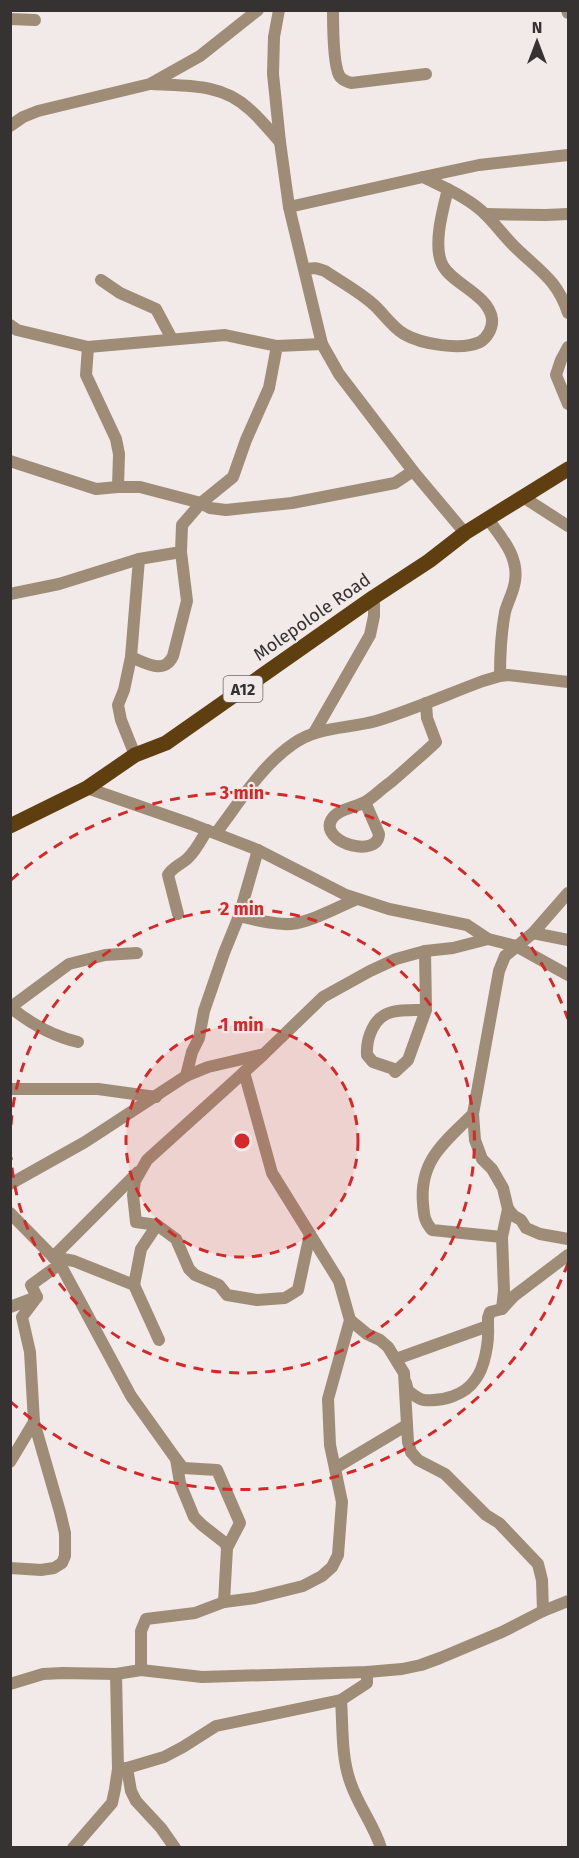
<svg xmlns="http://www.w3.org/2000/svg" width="579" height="1858" font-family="'Fira Sans',sans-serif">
<rect width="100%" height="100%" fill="#f1eae8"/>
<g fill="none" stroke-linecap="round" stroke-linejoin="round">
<g stroke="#9f8c76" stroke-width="12">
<path d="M279 10 274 37 273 74 280 142 289 207 322 344 339 374 413 471 465 533"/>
<path d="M333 10C333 25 333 63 339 75 341 80 346 81 351 83L426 74"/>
<path d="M567 10 568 13"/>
<path d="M10 19 35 20"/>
<path d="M152 84C186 86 221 83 248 108 260 118 270 131 280 142"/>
<path d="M10 126 23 117 38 111 150 84 200 56 258 10"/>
<path d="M423 177 479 165 568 155"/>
<path d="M289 207 423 177C445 188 469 198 486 215 496 225 504 236 514 246 538 270 557 279 568 313"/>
<path d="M485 214 546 215 568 214"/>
<path d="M305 270C313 267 317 268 325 271 341 282 360 292 374 305 384 314 392 327 404 334 421 344 461 351 480 342 487 338 493 328 492 319 489 295 453 284 443 266 432 247 443 209 448 189"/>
<path d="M101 280 120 293 156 309 172 339"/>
<path d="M10 325 17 330 88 347 225 335 277 346"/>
<path d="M88 347 86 375 116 439 119 454 118 487"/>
<path d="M568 347 561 360 556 375 568 404"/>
<path d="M10 461 96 489 118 487H140L201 503 210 508 226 510 292 503 395 483 413 471"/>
<path d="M523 497 568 526"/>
<path d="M488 519C501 537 519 556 515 581 514 591 508 601 505 612 501 633 500 654 500 676L508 675 568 682"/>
<path d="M10 594 59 584 139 559 181 552 182 525 201 503 233 477 246 440 269 388 277 346 322 344"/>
<path d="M131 657C146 663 164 675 173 656L187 601 181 552"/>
<path d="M315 731 370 635 374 616V597"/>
<path d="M135 755 121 720 118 705 124 690 131 657 139 559"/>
<path d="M87 788 191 824 258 850 346 895 389 909 467 925 488 939 516 946 568 975"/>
<path d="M365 802 379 834C378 858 325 844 330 823 334 809 355 808 365 802 374 797 382 788 391 782 406 769 421 756 436 742L427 718 426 703"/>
<path d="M216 833C239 803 261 766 293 744 318 726 347 729 376 721 412 710 448 694 483 681L500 676"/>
<path d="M178 914 168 875C173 867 180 865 187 859 196 851 201 840 207 830"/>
<path d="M239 916C256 920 274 925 291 924 311 922 338 907 357 899"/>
<path d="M533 933 568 940"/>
<path d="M425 951 426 1010 408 1060 395 1072 394 1069 373 1062 367 1055C366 1038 374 1016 392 1012 403 1009 416 1010 426 1010"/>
<path d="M10 1007C31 1024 52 1036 78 1042"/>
<path d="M11 1007 69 964 105 955 137 953"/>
<path d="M186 1076 192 1052 199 1038 204 1011 224 953 239 916 258 850"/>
<path d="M10 1089H98L156 1097"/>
<path d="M473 1114C445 1142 419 1160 423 1204 424 1215 424 1221 432 1230L502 1237"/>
<path d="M10 1184 85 1142 186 1076 208 1067 264 1054 323 997 370 971 396 959 425 951 453 948 488 939"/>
<path d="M508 1209 514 1216 521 1220 526 1228 540 1234 568 1239"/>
<path d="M10 1213 60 1264 131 1396 176 1459 180 1483 194 1517 202 1525 225 1543 227 1548 224 1602"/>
<path d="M157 1225 176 1239 189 1269 195 1275 219 1285 227 1295 257 1300 285 1298 298 1290 310 1234"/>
<path d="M53 1257 138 1172"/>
<path d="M134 1285 141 1249 157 1225 136 1222 133 1195 135 1181 147 1160 263 1055"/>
<path d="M10 1307 37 1297 31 1285 60 1264 53 1257 74 1261 134 1285 159 1340"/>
<path d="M502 1309 504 1291 502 1237 508 1209 503 1188 492 1169 482 1159 475 1140 473 1114 499 971 505 956 533 933 568 893"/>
<path d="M350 1320 367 1334 380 1340 388 1347 404 1373 408 1442 411 1452 418 1460 445 1474 486 1515 499 1523 538 1564 542 1580 543 1611"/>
<path d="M488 1326V1318L490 1312 502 1309 514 1296 568 1255"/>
<path d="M396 1359 488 1326C489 1341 485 1368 475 1380 465 1395 442 1402 424 1400 418 1399 413 1394 408 1391L406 1383"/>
<path d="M176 1459 183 1468 217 1470 240 1523 227 1548"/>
<path d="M10 1462 34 1422"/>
<path d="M335 1468 407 1425"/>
<path d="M10 1568 41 1570 54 1568 62 1563 65 1556V1533L60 1512 34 1422 30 1352 22 1317 37 1297"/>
<path d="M141 1670V1631L146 1619 195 1613 224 1602 255 1598 303 1586 322 1576 332 1567 338 1555 342 1502 330 1445 328 1399 350 1320 339 1281 272 1173 244 1072"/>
<path d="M10 1684 43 1674 63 1673 116 1674 141 1670 202 1677 367 1672 402 1669 421 1665 440 1658 502 1632 543 1611 568 1601"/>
<path d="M341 1700C343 1727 341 1758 351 1784 359 1807 374 1825 381 1848"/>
<path d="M127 1768 131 1791 136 1801 161 1828 175 1848"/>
<path d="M118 1769 127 1768 164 1757 183 1747 216 1726 341 1700 367 1683V1672"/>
<path d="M73 1848 112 1803 115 1789 118 1769 116 1674"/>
</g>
<path stroke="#5f3e10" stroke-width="15" d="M10 826 87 788 135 755 166 743 374 597 429 561 465 533 568 469"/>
</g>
<circle cx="242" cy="1141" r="116" fill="#d62828" fill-opacity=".12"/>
<g fill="none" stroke="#d62828" stroke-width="3" stroke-dasharray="10 8">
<circle cx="242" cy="1141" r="116"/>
<path d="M11 1125A232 232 0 1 1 11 1157"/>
<path d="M568 1263A348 348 0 0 1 11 1402M11 880A348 348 0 0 1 568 1019"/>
</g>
<g text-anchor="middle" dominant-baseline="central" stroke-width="4.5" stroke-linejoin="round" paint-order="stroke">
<rect fill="#f1eae8" stroke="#6d6968" stroke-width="1.5" x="223.5" y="676" width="39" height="26" rx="4.5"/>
<g font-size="16" font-weight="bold" fill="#353231">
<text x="243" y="689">A12</text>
</g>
<g font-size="18" fill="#353231" stroke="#f1eae8">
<text transform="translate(312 617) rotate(-35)">Molepolole Road</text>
</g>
</g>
<circle cx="242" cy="1141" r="9" fill="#d62828" stroke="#f1eae8" stroke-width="3"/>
<g font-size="18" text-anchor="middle" font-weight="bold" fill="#d62828" stroke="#f1eae8" stroke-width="4.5" stroke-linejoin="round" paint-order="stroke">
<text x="242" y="799">3 min</text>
<text x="242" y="915">2 min</text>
<text x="242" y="1031">1 min</text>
</g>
<rect width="579" height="1858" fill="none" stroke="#353231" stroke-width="24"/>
<g transform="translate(537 42)" stroke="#f1eae8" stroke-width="4.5" paint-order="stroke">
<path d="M0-4.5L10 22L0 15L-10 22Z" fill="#353231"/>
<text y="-9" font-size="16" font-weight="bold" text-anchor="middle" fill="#353231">N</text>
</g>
</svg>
